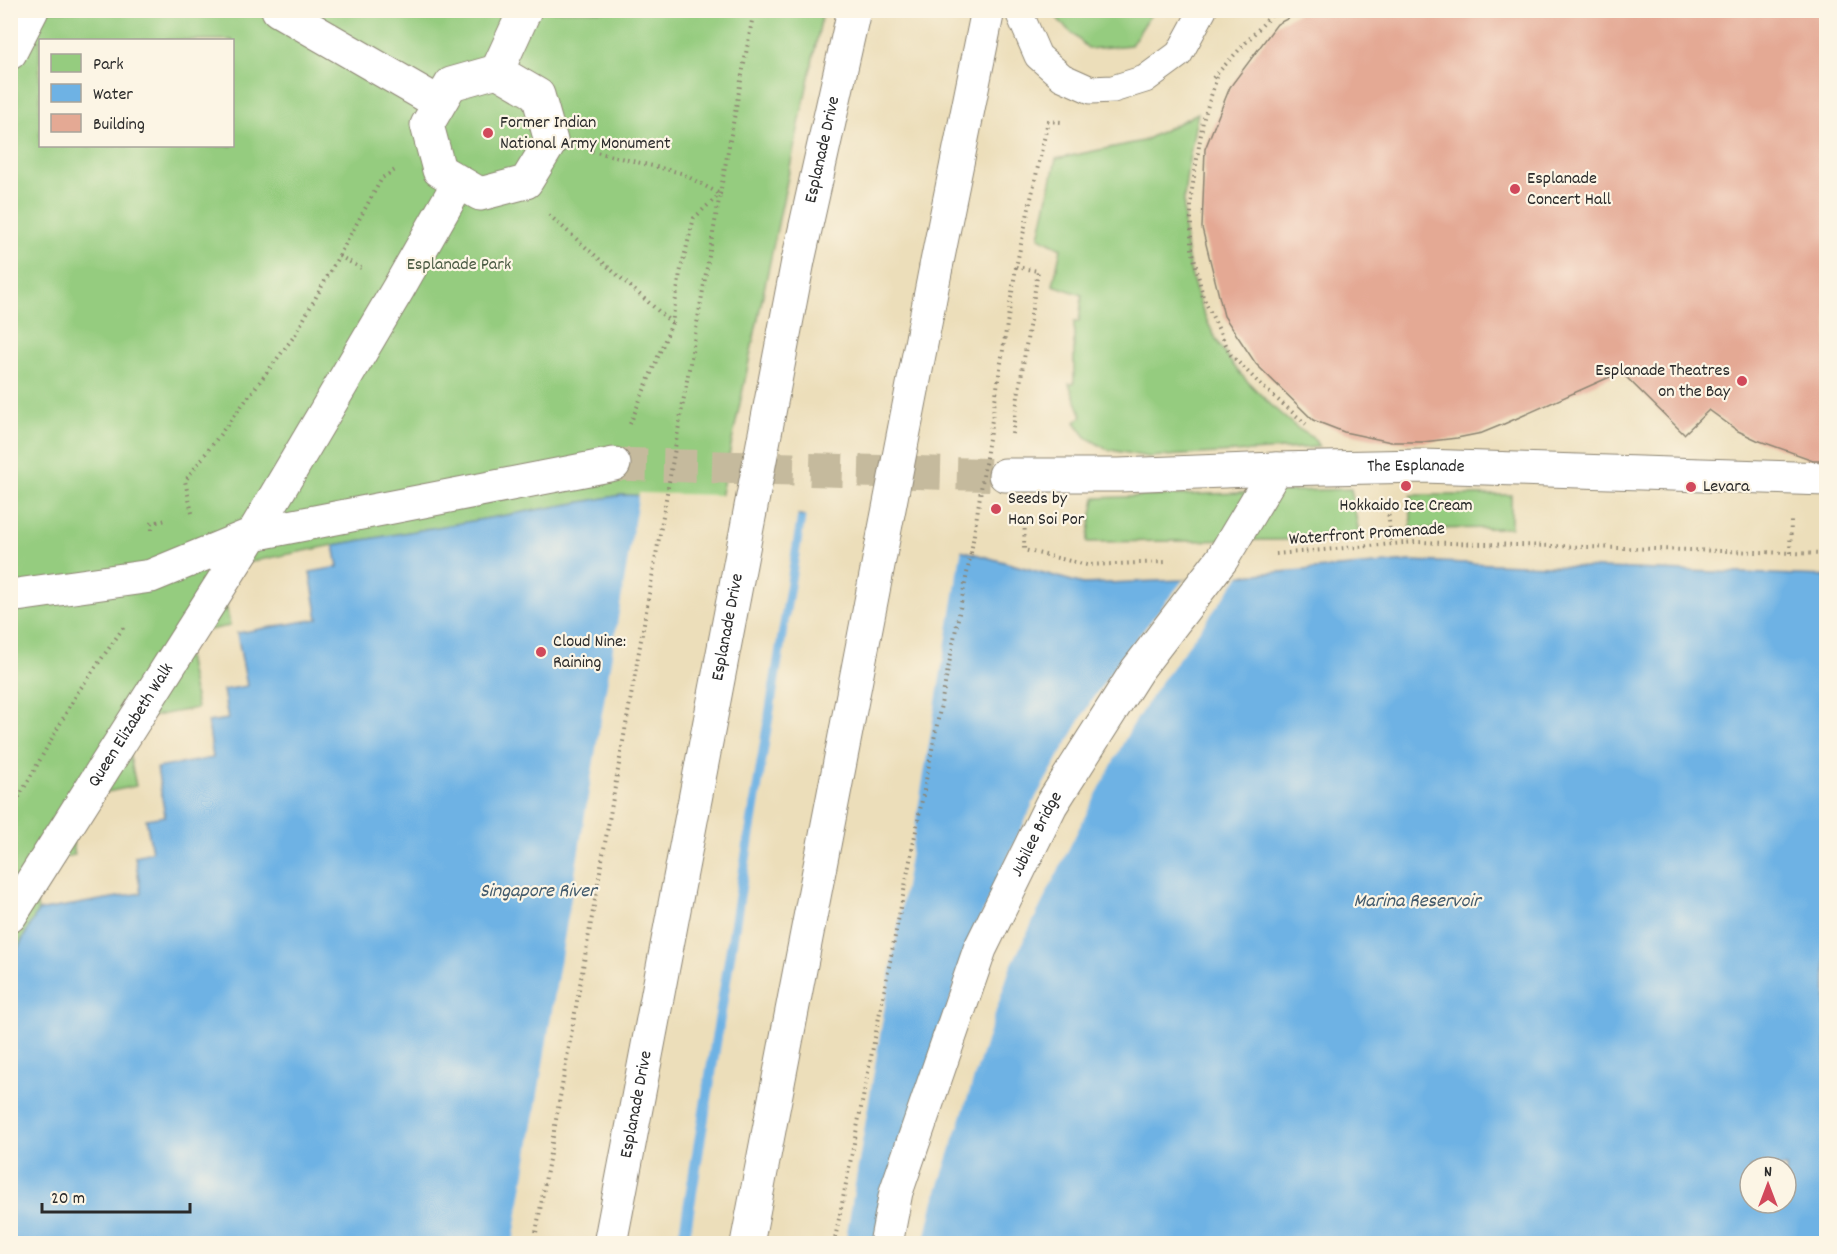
<svg xmlns="http://www.w3.org/2000/svg" width="1837" height="1254" font-family="Dekko,sans-serif">
<rect width="100%" height="100%" fill="#fcf5e5"/>
<filter id="ink" filterUnits="userSpaceOnUse"><feTurbulence type="fractalNoise" baseFrequency=".0167" numOctaves="2"/><feDisplacementMap in="SourceGraphic" scale="12" xChannelSelector="R" yChannelSelector="G"/><feConvolveMatrix kernelMatrix="1 2 1 2 8 2 1 2 1" color-interpolation-filters="sRGB"/></filter>
<filter id="wash" filterUnits="userSpaceOnUse"><feTurbulence type="fractalNoise" baseFrequency=".008" numOctaves="4" result="noise"/><feDisplacementMap in="SourceGraphic" scale="24" xChannelSelector="R" yChannelSelector="G"/><feGaussianBlur stdDeviation="1.35" result="paint"/><feColorMatrix in="noise" values="0 0 0 0 0 0 0 0 0 0 0 0 0 0 0 0 0 1.4 0 .05"/><feComposite in="paint" operator="in"/></filter>
<g filter="url(#wash)">
<rect width="100%" height="100%" fill="#ecdeba"/>
<g fill="#95cc7f" stroke="#607c55" stroke-width="1.5" fill-rule="evenodd">
<path d="M11 11H823L720 498 622 495 334 545 219 568 230 626 183 635 197 708 123 722 136 786 65 801 75 855 29 864 38 911 11 961ZM40 40H232V146H40Z"/>
<path d="M1052 11H1153L1131 45 1089 49 1062 24Z"/>
<path d="M1198 113C1192 142 1186 170 1184 199 1181 263 1203 337 1249 383 1264 399 1279 413 1296 427 1306 435 1313 434 1319 447L1148 457 1106 449 1086 437 1075 422 1082 416 1069 384H1074V322H1079L1082 295 1053 285 1061 248 1039 237 1056 159 1143 141Z"/>
<path d="M1351 489 1360 539 1087 542 1095 498Z"/>
<path d="M1411 495H1511V528L1411 529Z"/>
</g>
<path fill="#6eb2e4" stroke="#4c6e88" stroke-width="1.5" fill-rule="evenodd" d="M622 495 720 498 950 547 1083 584 1183 580 1410 561 1826 576V1243L11 1244V961L38 911 141 893 135 856 152 852 146 819 165 816 157 768 213 758 208 722 228 719 223 690 247 686 237 633 318 619 310 572 338 567 334 545ZM1750 1167H1786V1203H1750Z"/>
<g fill="#ecdeba">
<path d="M639 493 720 495 798 512 677 1244 513 1243Z"/>
<path d="M806 514 962 547 845 1244 689 1243Z"/>
<path d="M1241 574 1159 685 1132 726 1081 824 1010 968 934 1200 924 1244 874 1243 967 947 1036 797 1091 701 1121 658 1183 580Z"/>
</g>
<g id="blocks">
<path fill="#e4a994" d="M1304 10H1827V460H1813L1757 440 1738 431 1709 410 1684 434 1621 372 1504 424 1482 433 1457 438 1423 442H1391L1344 432 1313 420 1256 364 1224 316 1202 228 1205 149 1230 87 1277 24Z"/>
</g>
</g>
<g filter="url(#ink)">
<use href="#blocks" fill-opacity="0" stroke="#8c8472" stroke-width="1.5"/>
<g fill="none" stroke-linecap="round" stroke-linejoin="round">
<path stroke="#c5ba9d" stroke-width="33" stroke-dasharray="33 16" stroke-linecap="butt" d="M614 464 1005 475"/>
<g stroke="#8c8472" stroke-width="29">
<path id="service" d="M1018 10 1038 56 1062 77 1091 90 1113 89 1145 79 1179 54 1203 10"/>
</g>
<g stroke="#8c8472" stroke-width="35">
<g id="pedestrian">
<path d="M278 10 439 103"/>
<path d="M10 53 32 10"/>
<path d="M497 71 538 95 551 141 526 182 480 194 439 170 427 125 451 84Z"/>
<path d="M497 71 525 10"/>
<path id="s1" d="M1005 475H1119L1276 469 1422 466 1826 479"/>
<path d="M10 596 151 576 253 534 614 464"/>
<path id="s2" d="M10 916 253 534 398 289 459 182"/>
<path id="s3" d="M886 1244 896 1192 980 949 1051 805 1137 670 1222 559 1276 469"/>
</g>
</g>
<g stroke="#8c8472" stroke-width="35">
<g id="trunk">
<path id="s4" d="M798 261 854 10"/>
<path d="M936 267 988 10"/>
<path d="M747 1244 884 534"/>
</g>
</g>
<g stroke="#8c8472" stroke-width="4" stroke-dasharray="1.5 4.5" stroke-linecap="butt">
<path d="M1217 77 1203 121 1191 196V244L1203 297 1231 355 1263 387 1306 424"/>
<path d="M1213 78 1276 10"/>
<path d="M592 151 681 173 720 194"/>
<path d="M549 215 672 323"/>
<path d="M339 256 361 268"/>
<path d="M630 424 672 323 680 273 694 218 720 194 754 10"/>
<path d="M1012 434 1038 271 1016 267 1048 121 1061 122"/>
<path d="M1388 509 1391 544"/>
<path d="M192 513 185 481 295 335 382 178 395 170"/>
<path d="M1025 517 1024 550 1087 565 1167 562"/>
<path d="M152 530V523L167 520"/>
<path d="M1790 553 1791 521"/>
<path d="M1276 554 1416 542 1826 554"/>
<path d="M10 813 78 692 126 624"/>
<path d="M834 1244 971 553"/>
</g>
<use href="#service" stroke="#fff" stroke-width="27"/>
<use href="#pedestrian" stroke="#fff" stroke-width="33"/>
<use href="#trunk" stroke="#fff" stroke-width="33"/>
<g stroke="#8c8472" stroke-width="35" stroke-linecap="butt">
<g id="trunk-bridge">
<path d="M884 534 936 267"/>
<path id="s5" d="M610 1244 798 261"/>
</g>
</g>
<g stroke="#8c8472" stroke-width="4" stroke-dasharray="1.5 4.5" stroke-linecap="butt">
<path d="M971 553 1016 267"/>
<path d="M534 1244 720 194"/>
</g>
<use href="#trunk-bridge" stroke="#fff" stroke-width="33"/>
</g>
</g>
<g fill="#d1495b" stroke="#fcf5e5" stroke-width="2">
<circle cx="488" cy="133" r="6"/>
<circle cx="1515" cy="189" r="6"/>
<circle cx="1742" cy="381" r="6"/>
<circle cx="1406" cy="486" r="6"/>
<circle cx="1691" cy="487" r="6"/>
<circle cx="996" cy="509" r="6"/>
<circle cx="541" cy="652" r="6"/>
</g>
<g text-anchor="middle" dominant-baseline="central" stroke-width="4.5" stroke-linejoin="round" paint-order="stroke">
<g font-size="18" fill="#2b2b2b" stroke="#fcf5e5" text-anchor="start">
<text x="500" y="123">Former Indian<tspan x="500" dy="21">National Army Monument</tspan></text>
<text x="1527" y="179">Esplanade<tspan x="1527" dy="21">Concert Hall</tspan></text>
<text x="1730" y="371" text-anchor="end">Esplanade Theatres<tspan x="1730" dy="21">on the Bay</tspan></text>
<text x="1703" y="487">Levara</text>
<text x="1008" y="499">Seeds by<tspan x="1008" dy="21">Han Soi Por</tspan></text>
<text x="1406" y="506" text-anchor="middle">Hokkaido Ice Cream</text>
<text x="553" y="642">Cloud Nine:<tspan x="553" dy="21">Raining</tspan></text>
</g>
<g font-size="18" fill="#2b2b2b" stroke="#fcf5e5">
<text stroke="none"><textPath href="#s4" startOffset="114">Esplanade Drive</textPath></text>
<text stroke="none"><textPath href="#s1" startOffset="411">The Esplanade</textPath></text>
<text transform="translate(1367 535) rotate(-4)">Waterfront Promenade</text>
<text stroke="none"><textPath href="#s5" startOffset="628">Esplanade Drive</textPath></text>
<text stroke="none"><textPath href="#s2" startOffset="226">Queen Elizabeth Walk</textPath></text>
<text stroke="none"><textPath href="#s3" startOffset="438">Jubilee Bridge</textPath></text>
<text stroke="none"><textPath href="#s5" startOffset="142">Esplanade Drive</textPath></text>
</g>
<g font-size="18" fill="#4b5b44" stroke="#fcf5e5">
<text x="459" y="265">Esplanade Park</text>
</g>
<g font-size="20" font-style="italic" fill="#425a6c" stroke="#fcf5e5">
<text x="538" y="892">Singapore River</text>
<text x="1417" y="902">Marina Reservoir</text>
</g>
</g>
<rect width="1837" height="1254" fill="none" stroke="#fcf5e5" stroke-width="36"/>
<rect x="39" y="39" width="195" height="108" fill="#fcf5e5" stroke="#a8a49b" stroke-width="1.5"/>
<rect x="51" y="54" width="30" height="18" fill="#95cc7f" stroke="#a8a49b" stroke-width="1.5"/>
<text x="93" y="69" font-size="18" fill="#2b2b2b">Park</text>
<rect x="51" y="84" width="30" height="18" fill="#6eb2e4" stroke="#a8a49b" stroke-width="1.5"/>
<text x="93" y="99" font-size="18" fill="#2b2b2b">Water</text>
<rect x="51" y="114" width="30" height="18" fill="#e4a994" stroke="#a8a49b" stroke-width="1.5"/>
<text x="93" y="129" font-size="18" fill="#2b2b2b">Building</text>
<g transform="translate(1768 1185)"><circle r="28" fill="#fcf5e5" stroke="#a8a49b" stroke-width="1.5"/>
<path d="M0-4.5L10 22L0 15L-10 22Z" fill="#d1495b"/>
<text y="-9" font-size="16" font-weight="bold" text-anchor="middle" fill="#2b2b2b">N</text>
</g>
<path d="M42 1203v9h148v-9" fill="none" stroke="#2b2b2b" stroke-width="3"/>
<text x="51" y="1203" font-size="18" fill="#2b2b2b" stroke="#fcf5e5" stroke-width="4.5" paint-order="stroke">20 m</text>
</svg>
